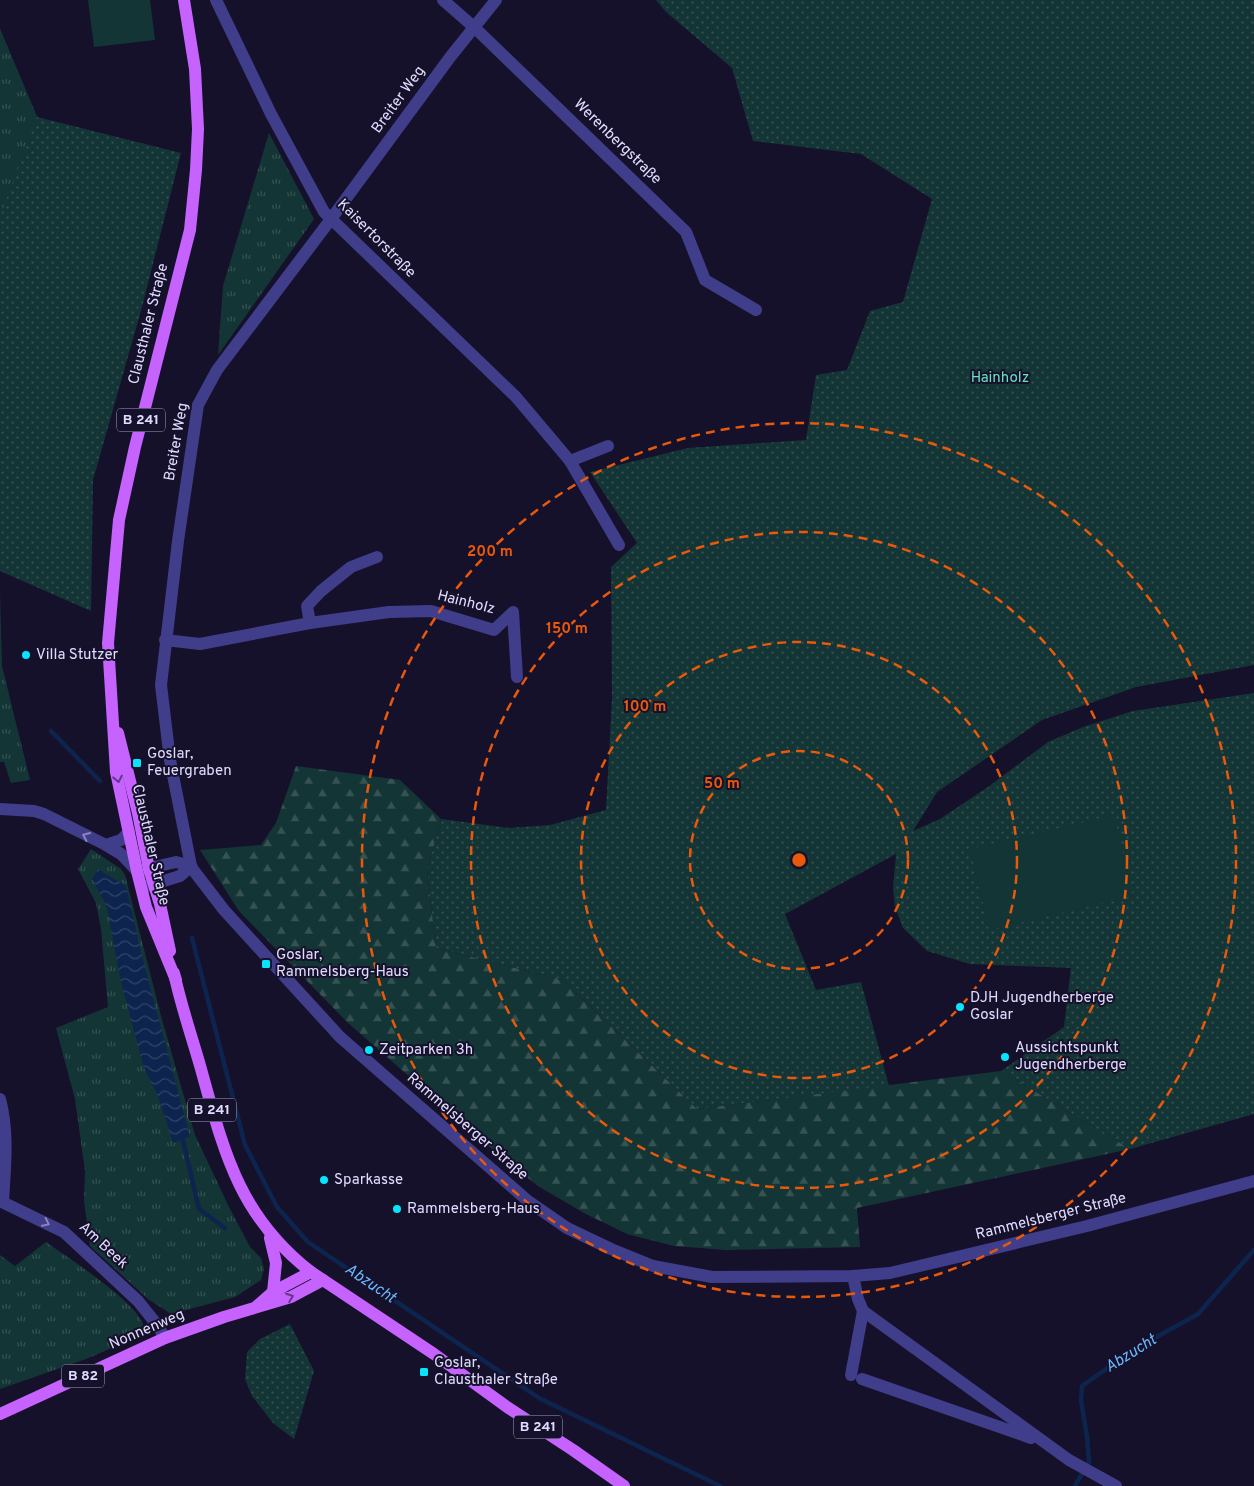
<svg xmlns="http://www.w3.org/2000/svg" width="1254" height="1486" font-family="Overpass,sans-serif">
<defs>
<pattern id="grass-dots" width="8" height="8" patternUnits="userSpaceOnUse" patternTransform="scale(1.25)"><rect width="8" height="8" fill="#143535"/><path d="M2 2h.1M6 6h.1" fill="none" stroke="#365253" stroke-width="1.8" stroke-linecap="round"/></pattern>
<pattern id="forest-firs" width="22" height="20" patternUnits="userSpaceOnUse" patternTransform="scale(1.25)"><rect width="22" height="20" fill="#143535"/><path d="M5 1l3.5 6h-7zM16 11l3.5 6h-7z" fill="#365253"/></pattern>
<pattern id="park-tufts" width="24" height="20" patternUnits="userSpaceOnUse" patternTransform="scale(1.25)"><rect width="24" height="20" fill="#143535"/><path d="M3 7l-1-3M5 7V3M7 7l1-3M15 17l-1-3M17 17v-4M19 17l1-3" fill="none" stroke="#365253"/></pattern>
<pattern id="water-waves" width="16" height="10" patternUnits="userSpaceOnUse" patternTransform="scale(1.25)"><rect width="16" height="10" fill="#0d254e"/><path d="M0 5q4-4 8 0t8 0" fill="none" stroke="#304469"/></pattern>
</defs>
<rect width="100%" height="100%" fill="#16112b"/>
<g fill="url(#grass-dots)">
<path d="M656 0H1254V665L1136 687 1042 720 937 792 913 831 940 819 988 787 1048 742 1083 727 1133 711 1254 693V1114L1130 1149 1001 1071 1064 1027 1071 968 970 964 927 951 903 928 895 907 893 888 896 854 785 914 816 990 861 982 889 1086 697 1109 563 980 436 948 427 870 441 819 509 828 550 825 606 810 612 699 611 567 637 543 590 472 688 448 806 440 816 375 847 370 870 311 903 302 932 199 861 154 753 141 732 68 666 12Z"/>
<path d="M0 29 37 117 181 153 142 307 93 480 91 611 0 571Z"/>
<path d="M290 1324 314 1371 294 1439 273 1423 252 1396 245 1379 247 1352 260 1339Z"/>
</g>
<path fill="url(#forest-firs)" d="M296 766 400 780 441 819 427 870 436 948 563 980 697 1109 1001 1071 1130 1149 857 1208 860 1247 726 1250 674 1246 627 1234 584 1213 538 1186 500 1156 347 1022 239 911 200 850 261 845 276 823Z"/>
<g fill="url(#park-tufts)">
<path d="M0 29 37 117 0 217Z"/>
<path d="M269 133 314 219 218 355 223 286Z"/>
<path d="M0 592 2 666 30 780 11 783 4 762H0Z"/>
<path d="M91 849 121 869 125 875 161 1016 195 1135 228 1205 250 1247 261 1258 264 1269 261 1280 235 1297 171 1314 148 1299 90 1246 84 1201 85 1171 75 1099 56 1028 108 1007 101 929 96 903 78 869Z"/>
<path d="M46 1242C67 1257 135 1301 143 1324 143 1326 143 1330 143 1332L135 1338 86 1359 0 1389V1255L15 1266Z"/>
</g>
<g fill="#143535">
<path d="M88 0H150L155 40 94 47Z"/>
<path d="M1114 815 1133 896 989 930 970 849Z"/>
</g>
<path fill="url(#water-waves)" d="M98 869 126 886 141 952 190 1137 173 1143 158 1096 144 1068 120 978 107 907 92 879Z"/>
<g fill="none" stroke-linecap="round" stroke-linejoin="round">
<g stroke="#0d254e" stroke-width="4.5">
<path d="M51 731 100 781"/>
<path d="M192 938 245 1145 277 1207 308 1242 539 1398 720 1486"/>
<path d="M183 1140 199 1209 225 1228"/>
<path d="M1075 1486 1089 1462 1087 1437 1081 1400 1082 1386 1133 1350 1198 1314 1254 1250"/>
</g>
<g stroke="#403d8a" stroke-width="12">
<path d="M216 0 271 114 324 212 516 397 570 461 619 545"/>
<path d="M443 0 475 28 686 232 705 280 756 310"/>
<path d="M496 0 451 56 331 219 217 370 198 405 178 541 161 685 170 760 191 866 194 871 224 910 340 1037 528 1201 567 1228 611 1249 653 1266 712 1277 853 1276 890 1273 1087 1226 1254 1181"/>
<path d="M570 461 608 446"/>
<path d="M310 623 307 606 321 591 351 567 377 557"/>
<path d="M165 640 200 644 310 623 389 612 431 611 494 630 513 612 517 677"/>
<path d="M0 809 34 811 44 814 106 845 121 840 129 832"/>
<path d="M106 845 121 854 137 871 176 862 191 866"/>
<path d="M144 887 180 876 191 866"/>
<path d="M0 1099C9 1133 5 1167 3 1202"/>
<path d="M0 1201 64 1232 138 1301 158 1326 165 1338"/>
<path d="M853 1276 858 1299 863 1311 1069 1460 1116 1486"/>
<path d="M851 1375 863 1311"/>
<path d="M862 1379 1031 1438"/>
</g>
<g stroke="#c663fe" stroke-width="12">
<path d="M118 733 138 813 149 869 160 904 170 951"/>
<path d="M174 973C181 1006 192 1037 201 1069 224 1152 239 1216 311 1272L434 1354 507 1407 573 1450 624 1486"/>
<path d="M176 980 146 907 137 871 116 772 108 643 119 520 135 447 190 230 196 170 198 129 195 69 184 0"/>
<path d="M270 1238 276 1263 273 1292"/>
<path d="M257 1306 273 1292 311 1272"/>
<path d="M0 1414 165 1338 224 1317 291 1297 323 1280"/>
</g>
</g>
<defs><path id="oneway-chevron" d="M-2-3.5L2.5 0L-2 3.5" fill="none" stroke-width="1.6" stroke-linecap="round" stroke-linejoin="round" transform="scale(1.25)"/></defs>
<g stroke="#65368a">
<use href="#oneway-chevron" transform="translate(118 779) rotate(79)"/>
<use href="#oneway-chevron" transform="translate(290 1297) rotate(-20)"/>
</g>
<g stroke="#8885bf">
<use href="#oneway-chevron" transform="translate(86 836) rotate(-155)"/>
<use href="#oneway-chevron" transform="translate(46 1223) rotate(26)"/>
</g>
<g fill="none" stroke="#e8590c" stroke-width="2.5" stroke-dasharray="9 6">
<circle cx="799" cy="860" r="109"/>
<circle cx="799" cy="860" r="218"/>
<circle cx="799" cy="860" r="328"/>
<circle cx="799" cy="860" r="437"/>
</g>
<g fill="#08e4fe" stroke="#16112b" stroke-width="2">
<circle cx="26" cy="655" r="5"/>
<rect x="132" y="758" width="10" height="10" rx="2.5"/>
<rect x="261" y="959" width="10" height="10" rx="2.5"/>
<circle cx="960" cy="1007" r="5"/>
<circle cx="369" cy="1050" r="5"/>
<circle cx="1005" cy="1057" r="5"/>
<circle cx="324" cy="1180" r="5"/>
<circle cx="397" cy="1209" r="5"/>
<rect x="419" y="1367" width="10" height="10" rx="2.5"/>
</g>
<g text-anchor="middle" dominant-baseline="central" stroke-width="4" stroke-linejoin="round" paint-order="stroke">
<g fill="#16112b" stroke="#a39fbf" stroke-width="1">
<rect x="117" y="408.5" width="48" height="23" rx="4"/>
<rect x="188" y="1098.5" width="48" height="23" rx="4"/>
<rect x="62" y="1364.5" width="42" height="23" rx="4"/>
<rect x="514" y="1415.5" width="48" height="23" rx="4"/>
</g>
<g font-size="14" font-weight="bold" fill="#e0dcff">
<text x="141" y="420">B 241</text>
<text x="212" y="1110">B 241</text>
<text x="83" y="1376">B 82</text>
<text x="538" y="1427">B 241</text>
</g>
<g font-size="15" fill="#e0dcff" stroke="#16112b">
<text transform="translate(399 100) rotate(-54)">Breiter Weg</text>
<text transform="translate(617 142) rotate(44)">Werenbergstraße</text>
<text transform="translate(376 239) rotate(45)">Kaisertorstraße</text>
<text transform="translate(149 324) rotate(-76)">Clausthaler Straße</text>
<text transform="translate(177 442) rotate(-80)">Breiter Weg</text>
<text transform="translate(466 603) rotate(14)">Hainholz</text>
<text transform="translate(150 845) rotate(77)">Clausthaler Straße</text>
<text transform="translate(467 1127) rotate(41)">Rammelsberger Straße</text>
<text transform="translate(1051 1217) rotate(-14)">Rammelsberger Straße</text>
<text transform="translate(103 1246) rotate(43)">Am Beek</text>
<text transform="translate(147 1330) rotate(-23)">Nonnenweg</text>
</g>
<g font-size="15" fill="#66e1c3" stroke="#16112b">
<text x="1000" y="378">Hainholz</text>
</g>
<g font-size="15" fill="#e0dcff" stroke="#16112b" text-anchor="start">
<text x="36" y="655">Villa Stutzer</text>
<text x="147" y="754">Goslar,<tspan x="147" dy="17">Feuergraben</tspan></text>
<text x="276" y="955">Goslar,<tspan x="276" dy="17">Rammelsberg-Haus</tspan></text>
<text x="970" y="998">DJH Jugendherberge<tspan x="970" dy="17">Goslar</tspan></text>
<text x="1015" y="1048">Aussichtspunkt<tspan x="1015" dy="17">Jugendherberge</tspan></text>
<text x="379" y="1050">Zeitparken 3h</text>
<text x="334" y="1180">Sparkasse</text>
<text x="407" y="1209">Rammelsberg-Haus</text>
<text x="434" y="1363">Goslar,<tspan x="434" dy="17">Clausthaler Straße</tspan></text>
</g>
<g font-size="16" font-style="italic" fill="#6ab9ff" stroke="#16112b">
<text transform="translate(370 1284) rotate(34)">Abzucht</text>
<text transform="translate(1131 1354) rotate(-32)">Abzucht</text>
</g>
</g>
<circle cx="799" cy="860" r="8" fill="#e8590c" stroke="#16112b" stroke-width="2.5"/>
<g font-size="15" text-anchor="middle" font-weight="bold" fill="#e8590c" stroke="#16112b" stroke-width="4" stroke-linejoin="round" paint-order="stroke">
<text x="490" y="556">200 m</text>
<text x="567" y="633">150 m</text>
<text x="645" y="711">100 m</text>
<text x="722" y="788">50 m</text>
</g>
</svg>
